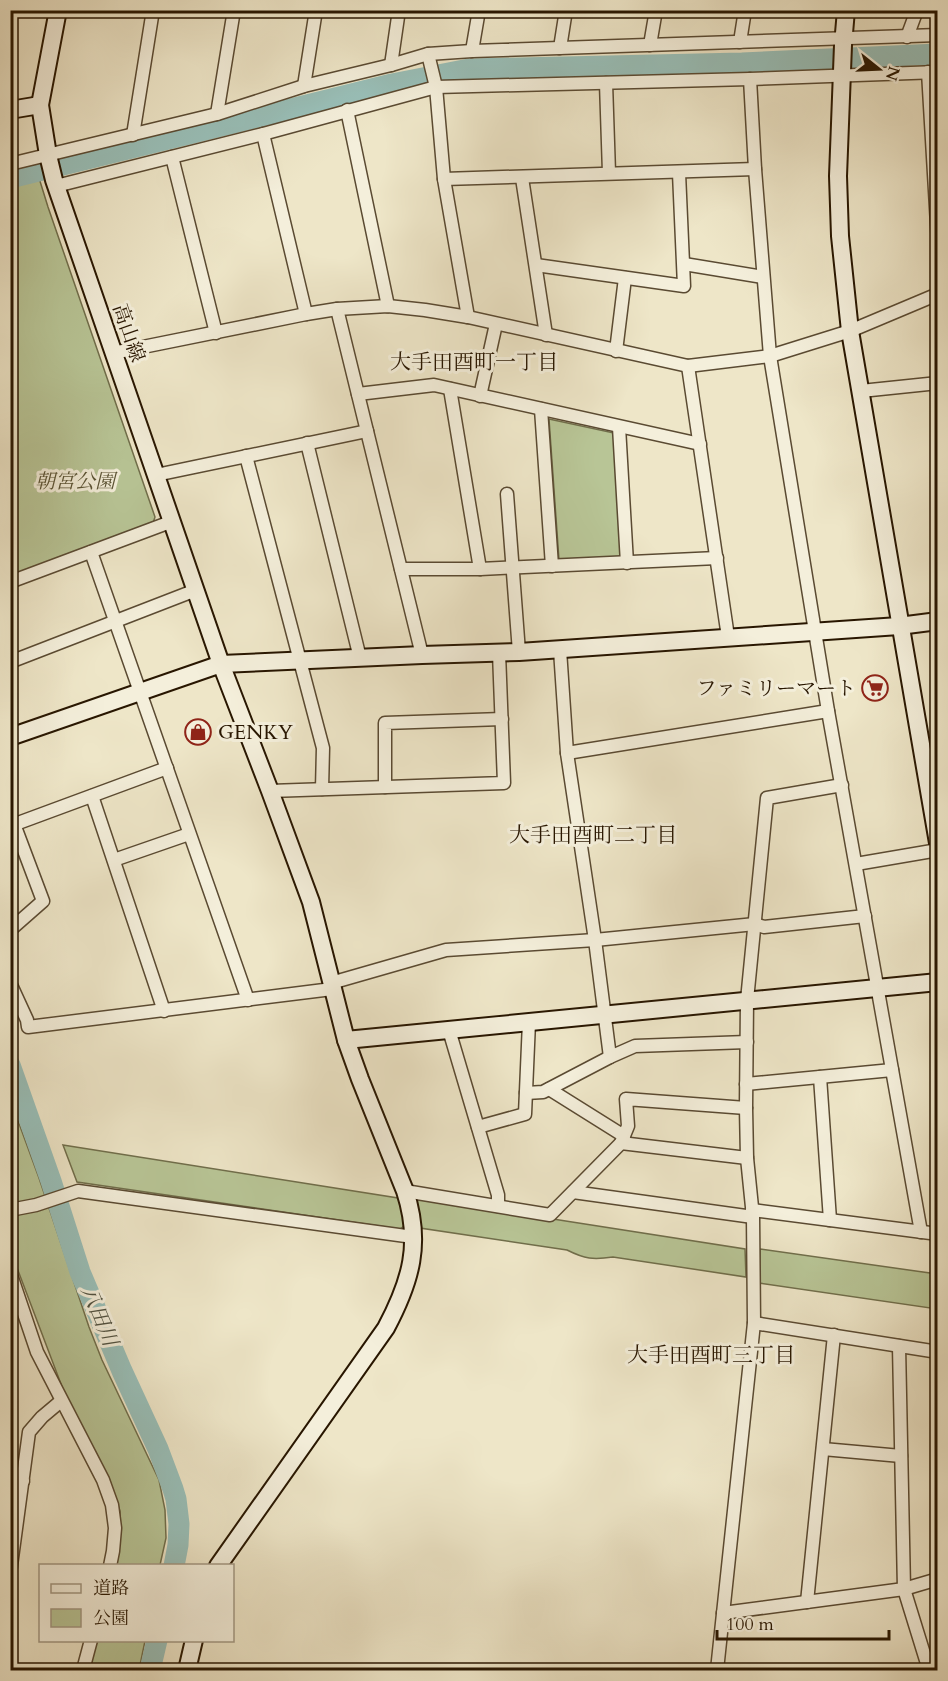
<svg xmlns="http://www.w3.org/2000/svg" width="948" height="1681" font-family="Cardo,'Noto Serif JP',serif">
<rect width="100%" height="100%" fill="#eee6c8"/>
<filter id="stains"><feTurbulence type="fractalNoise" baseFrequency=".00333" numOctaves="4"/><feColorMatrix values="0 0 0 0 .2 0 0 0 0 .09 0 0 0 0 .02 0 0 0 .5 -.17"/></filter>
<radialGradient id="worn" r=".72"><stop offset=".6" stop-color="#630" stop-opacity="0"/><stop offset="1" stop-color="#630" stop-opacity=".3"/></radialGradient>
<g fill="#b8c596" stroke="#706e4b" stroke-width="1.5">
<path d="M31 163 35 165 48 207 155 517 153 523 11 576V168Z"/>
<path d="M549 419 614 433 622 559 559 560Z"/>
<path d="M10 1099 39 1178 89 1327 102 1360 159 1480 165 1510 166 1538 160 1565H115L120 1536V1511L109 1478 64 1392 11 1252Z"/>
<path d="M63 1145 398 1198 402 1208 404 1226 400 1229 77 1182Z"/>
<path d="M419 1198 745 1249 746 1277 613 1257C593 1260 585 1259 567 1250L420 1228 416 1201Z"/>
<path d="M760 1249 937 1274V1309L759 1283Z"/>
<path d="M96 1641H145L139 1670H89Z"/>
</g>
<g fill="none" stroke-linecap="round" stroke-linejoin="round">
<g stroke="#99bfb8" stroke-width="21">
<path d="M10 178 392 84 469 69 742 63 938 54"/>
<path d="M10 1065 51 1181 80 1272 122 1371 158 1449 173 1489 176 1499 179 1524 178 1545 174 1566"/>
<path d="M150 1670 157 1640"/>
</g>
<g stroke="#5a4a32" stroke-width="15">
<g id="street">
<path d="M907 37 917 10"/>
<path d="M740 42 745 10"/>
<path d="M650 45 656 10"/>
<path d="M560 48 566 10"/>
<path d="M472 51 479 10"/>
<path d="M428 54 436 87 444 179 468 317"/>
<path d="M391 65 399 10"/>
<path d="M928 72 938 242"/>
<path d="M750 79 755 169 770 356 828 711 921 1232"/>
<path d="M606 83 609 173"/>
<path d="M304 86 316 10"/>
<path d="M347 110 388 306"/>
<path d="M217 114 234 10"/>
<path d="M263 134 306 314"/>
<path d="M133 135 153 10"/>
<path d="M172 157 216 333"/>
<path d="M10 164 217 114 304 86 391 65 428 54 472 51 938 35"/>
<path d="M522 178 546 335"/>
<path d="M444 179 755 169"/>
<path d="M56 186 263 134 436 87 750 79 938 72"/>
<path d="M684 264 763 277"/>
<path d="M536 265 684 286 679 173"/>
<path d="M337 309 422 655"/>
<path d="M616 351 625 278"/>
<path d="M113 353 306 314 337 309 388 306 425 310 468 317 688 366 770 356 850 331 938 294"/>
<path d="M688 366 728 637"/>
<path d="M450 389 480 569"/>
<path d="M861 391 938 383"/>
<path d="M358 394 434 385 700 444"/>
<path d="M480 396 496 324"/>
<path d="M541 409 552 566"/>
<path d="M619 427 627 563"/>
<path d="M307 443 360 658"/>
<path d="M246 456 323 748 322 789"/>
<path d="M156 475 367 431"/>
<path d="M507 494 519 652"/>
<path d="M91 552 248 1000"/>
<path d="M401 569H480L717 558"/>
<path d="M10 582 173 521"/>
<path d="M560 650 567 753 595 940 610 1057"/>
<path d="M10 662 196 590"/>
<path d="M567 753 828 711"/>
<path d="M385 787V723L502 719"/>
<path d="M270 791 504 783 499 653"/>
<path d="M92 796 164 1011"/>
<path d="M10 826 167 768"/>
<path d="M114 860 189 834"/>
<path d="M856 864 938 850"/>
<path d="M10 930 43 901 14 824"/>
<path d="M10 983 27 1020 28 1027 332 989"/>
<path d="M331 983 446 950 595 940 755 924 764 927 865 916"/>
<path d="M449 1030 498 1195V1206"/>
<path d="M820 1077 830 1220"/>
<path d="M746 1084 892 1070"/>
<path d="M549 1089 624 1136"/>
<path d="M526 1093 543 1092 610 1057 635 1046 747 1042"/>
<path d="M478 1127 525 1114 529 1022"/>
<path d="M621 1143 747 1158"/>
<path d="M405 1191 550 1215 621 1143 628 1126 626 1099 746 1108"/>
<path d="M573 1192 753 1217"/>
<path d="M10 1210 36 1205 78 1191 413 1237"/>
<path d="M752 1210 938 1234"/>
<path d="M10 1272 37 1352 103 1480 112 1505 115 1528 113 1551 110 1566"/>
<path d="M754 1323 938 1352"/>
<path d="M899 1346 904 1589 929 1670"/>
<path d="M823 1449 901 1456"/>
<path d="M10 1479 23 1481"/>
<path d="M10 1573 29 1432 42 1417 61 1401"/>
<path d="M807 1602 834 1335"/>
<path d="M723 1613 904 1589 938 1579"/>
<path d="M83 1670 91 1640"/>
<path d="M717 1670 754 1323 753 1217 747 1158 746 1108 747 1000 767 798 842 785"/>
</g>
</g>
<g stroke="#281600" stroke-width="20">
<g id="secondary">
<path d="M58 10 40 105 48 155 54 180 221 664 270 791 311 902 346 1040 360 1079 405 1191C422 1243 411 1281 386 1328L218 1566"/>
<path d="M846 10 843 45 838 176 840 236 850 331 938 843"/>
<path d="M10 110 40 105"/>
<path d="M10 737 221 664 422 655 519 652 899 626 938 621"/>
<path d="M346 1040 938 982"/>
<path d="M187 1670 194 1640"/>
</g>
</g>
<use href="#street" stroke="#f4efdb" stroke-width="12"/>
<use href="#secondary" stroke="#f4efdb" stroke-width="16"/>
</g>
<defs>
<g id="supermarket-ring" transform="scale(1.35)"><circle r="9.5" fill="#f4efdb" stroke="#8f2418" stroke-width="1.5"/><path d="M-6-5.5h2.5l.6 2H6L4.5 2H-2.5L-4.4-4H-6ZM-1.5 3.2a1.3 1.3 0 1 0 .1 0ZM3 3.2a1.3 1.3 0 1 0 .1 0Z" fill="#8f2418"/></g>
<g id="shop-ring" transform="scale(1.35)"><circle r="9.5" fill="#f4efdb" stroke="#8f2418" stroke-width="1.5"/><path d="M-5-2.5h2.3a2.7 3.5 0 0 1 5.4 0H5L5.5 6h-11ZM-1.5-2.5h3a1.5 2.3 0 0 0-3 0Z" fill="#8f2418"/></g>
</defs>
<g fill-rule="evenodd">
<use href="#supermarket-ring" x="875" y="688"/>
<use href="#shop-ring" x="198" y="732"/>
</g>
<g text-anchor="middle" dominant-baseline="central" stroke-width="6" stroke-linejoin="round" paint-order="stroke">
<g font-size="20" fill="#281600" stroke="#f4efdb">
<text transform="translate(129 333) rotate(71)">高山線</text>
</g>
<g font-size="20" font-style="italic" fill="#5a5334" stroke="#f4efdb">
<text x="75" y="481">朝宮公園</text>
</g>
<g font-size="20" fill="#281600" stroke="#f4efdb" text-anchor="end">
<text x="856" y="688">ファミリーマート</text>
<text x="218" y="732" text-anchor="start">GENKY</text>
</g>
<g font-size="21" fill="#281600" stroke="#f4efdb">
<text x="474" y="362">大手田酉町一丁目</text>
<text x="593" y="835">大手田酉町二丁目</text>
<text x="711" y="1355">大手田酉町三丁目</text>
</g>
<g font-size="21" font-style="italic" fill="#505140" stroke="#f4efdb">
<text transform="translate(99 1316) rotate(67)">八田川</text>
</g>
</g>
<rect width="948" height="1681" fill="none" stroke="#eee6c8" stroke-width="36"/>
<rect x="12" y="12" width="924" height="1657" fill="none" stroke="#281600" stroke-width="3"/>
<rect x="18" y="18" width="912" height="1645" fill="none" stroke="#281600" stroke-width="1.5"/>
<rect x="39" y="1564" width="195" height="78" fill="#f4efdb" stroke="#a29883" stroke-width="1.5"/>
<rect x="51" y="1584" width="30" height="9" fill="#f4efdb" stroke="#a29883" stroke-width="1.5"/>
<text x="93" y="1594" font-size="18" fill="#281600">道路</text>
<rect x="51" y="1609" width="30" height="18" fill="#b8c596" stroke="#a29883" stroke-width="1.5"/>
<text x="93" y="1624" font-size="18" fill="#281600">公園</text>
<g transform="translate(879 69) rotate(108)" stroke="#f4efdb" stroke-width="4.5" paint-order="stroke">
<path d="M0-4.5L10 22L0 15L-10 22Z" fill="#281600"/>
<text y="-9" font-size="16" font-weight="bold" text-anchor="middle" fill="#281600">N</text>
</g>
<path d="M717 1630v9h172v-9" fill="none" stroke="#281600" stroke-width="3"/>
<text x="726" y="1630" font-size="18" fill="#281600" stroke="#f4efdb" stroke-width="4.5" paint-order="stroke">100 m</text>
<rect width="100%" height="100%" filter="url(#stains)"/>
<rect width="100%" height="100%" fill="url(#worn)"/>
</svg>
